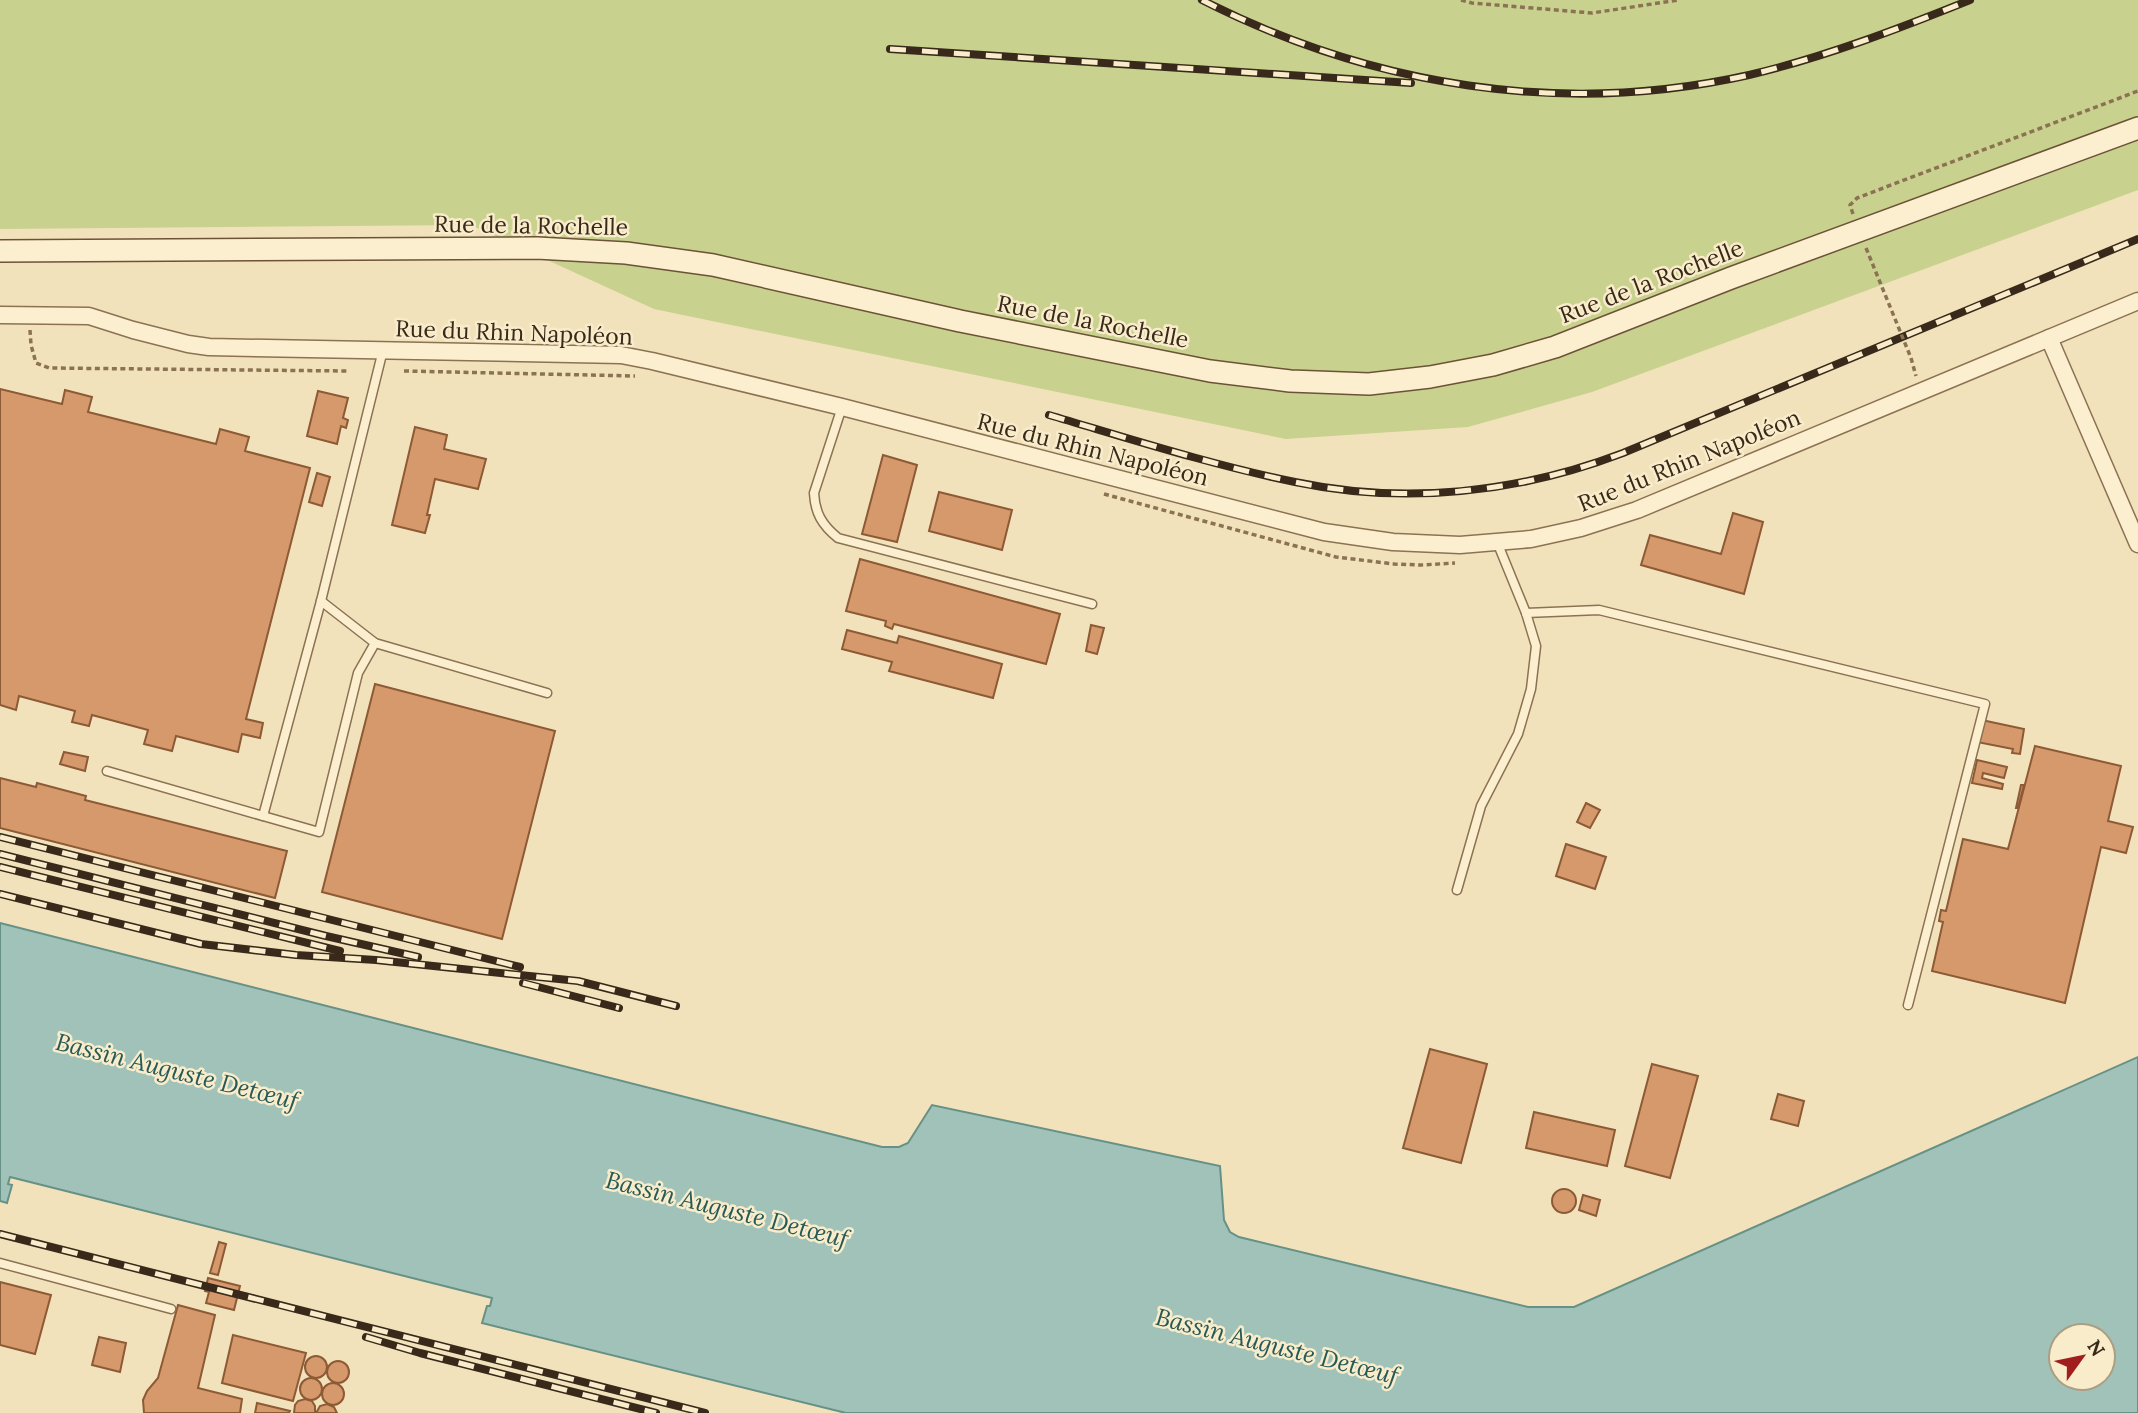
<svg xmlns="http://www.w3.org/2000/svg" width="2138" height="1413" font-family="Lora,serif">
<rect width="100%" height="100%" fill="#f2e2bb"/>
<path fill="#c8d18e" d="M0 0H2138V190L1592 392 1468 427 1286 439 654 309 471 225 0 229Z"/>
<path fill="#a0c2b9" stroke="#669187" stroke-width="2" fill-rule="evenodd" d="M0 923 882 1147H899L908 1143 932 1105 1220 1166 1224 1220 1230 1232 1239 1237 1528 1307H1574L2138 1057V1413H846L482 1323 487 1306H490L492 1298 10 1177 8 1184 12 1185 7 1203 0 1201ZM2103 1336V1378H2061V1336Z"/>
<g fill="#d5996c" stroke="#8d5a36" stroke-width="2">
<path d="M0 389 62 404 65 390 92 397 88 412 216 444 220 429 249 437 245 451 310 468 246 719 263 723 260 738 242 734 238 752 176 736 172 751 144 744 148 730 92 715 89 726 72 722 75 711 19 696 16 710 0 705Z"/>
<path d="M318 391 348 398 343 418 348 420 346 428 341 426 337 444 307 436Z"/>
<path d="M415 427 447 435 444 449 486 459 478 489 435 479 427 515H430L425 533 392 525Z"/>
<path d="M883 455 917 465 897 542 862 534Z"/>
<path d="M317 473 330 477 322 506 309 502Z"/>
<path d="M939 492 1012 510 1002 550 929 531Z"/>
<path d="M1733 513 1763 522 1744 594 1641 565 1650 535 1721 554Z"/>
<path d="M860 559 1060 614 1046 664 894 624 892 629 885 626 886 621 846 611Z"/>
<path d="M1091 625 1104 628 1097 654 1086 651Z"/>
<path d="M847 630 897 643 899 636 1002 664 993 698 889 671 892 662 842 649Z"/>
<path d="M375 684 555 731 502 939 322 892Z"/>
<path d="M1977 719 2024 729 2020 754 2012 753 2013 749 1972 741Z"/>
<path d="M2035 746 2121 766 2108 821 2133 827 2126 853 2101 847 2065 1003 1932 971 1943 922 1939 921 1941 910 1946 911 1963 839 2008 849Z"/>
<path d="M64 752 88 757 85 771 60 764Z"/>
<path d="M1977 760 2007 767 2004 778 1983 773 1982 778 2003 784 2002 789 1972 783Z"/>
<path d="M0 778 36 787 37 783 86 796 85 800 287 851 275 898 0 828Z"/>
<path d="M2021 785H2024L2018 808H2016Z"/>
<path d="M1586 803 1600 810 1590 828 1577 822Z"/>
<path d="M1566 844 1606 857 1595 889 1556 876Z"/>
<path d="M1430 1049 1487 1064 1461 1163 1403 1148Z"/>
<path d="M1652 1064 1698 1076 1670 1178 1625 1166Z"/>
<path d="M1778 1094 1804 1101 1798 1126 1771 1119Z"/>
<path d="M1534 1112 1615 1130 1607 1166 1526 1148Z"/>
<circle cx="1564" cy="1201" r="12"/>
<path d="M1583 1195 1600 1200 1596 1216 1579 1210Z"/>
<path d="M219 1242 226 1244 218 1275 210 1273Z"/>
<path d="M208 1278 240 1286 234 1310 206 1303 209 1292 205 1291Z"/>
<path d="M0 1282 51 1295 35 1354 0 1345Z"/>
<path d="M178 1305 215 1315 198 1388 242 1399 240 1413H144L143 1400 147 1391 158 1378Z"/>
<path d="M233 1335 306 1353 293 1401 222 1383Z"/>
<path d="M99 1337 126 1343 120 1372 92 1365Z"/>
<circle cx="316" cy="1367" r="11"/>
<circle cx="338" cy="1372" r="11"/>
<circle cx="311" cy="1389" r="11"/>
<circle cx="333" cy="1394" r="11"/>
<path d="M305 1399 312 1401 315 1406V1413H294L295 1405 298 1401Z"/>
<path d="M257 1403 290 1411 289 1413H255Z"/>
<path d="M327 1404 334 1407 337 1413H316L320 1406Z"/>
</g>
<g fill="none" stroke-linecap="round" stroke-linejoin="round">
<g stroke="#8b7253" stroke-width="11">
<g id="lane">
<path d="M842 407 814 493C815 513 822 525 838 538L1092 604"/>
<path d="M321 601 375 643 547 693"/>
<path d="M1526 613 1599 610 1985 704 1908 1005"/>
<path d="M107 771 263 816 321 601 383 350"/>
<path d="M263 816 319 832 358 673 375 643"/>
<path d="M1457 890 1481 806 1518 734 1531 689 1536 646 1526 613 1497 542"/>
<path d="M0 1263 171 1309"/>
</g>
</g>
<g stroke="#8b7253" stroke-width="19">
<g id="street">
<path d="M0 315 89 316 133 330 188 344 209 347 621 355 652 361 842 407 1324 532 1393 542 1460 545 1531 539 1581 528 1637 510 2138 301"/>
<path d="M2049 338 2138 544"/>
</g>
</g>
<g stroke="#6c5237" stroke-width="24">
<path id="secondary" d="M0 251 537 248 626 253 713 265 960 321 1210 371 1290 381 1369 384 1430 377 1493 365 1555 347 1731 278 2138 128"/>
</g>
<g stroke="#8b7253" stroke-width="3.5" stroke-dasharray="5 3.5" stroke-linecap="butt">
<path d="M1461 0 1472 3 1592 13 1679 0"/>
<path d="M1853 214 1850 205 1857 198 2138 91"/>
<path d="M30 330 31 345 36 363 49 368 347 371"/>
<path d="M1911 358 1916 376"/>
<path d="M404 371 635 376"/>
<path d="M1104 494 1336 557 1394 564 1421 565 1455 563"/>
</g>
<use href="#lane" stroke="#fcefcf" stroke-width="8"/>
<use href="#street" stroke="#fcefcf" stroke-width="16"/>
<use href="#secondary" stroke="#fcefcf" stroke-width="21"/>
<g stroke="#38291a" stroke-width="8">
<g id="rail">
<path d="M1202 0C1371 86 1562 117 1749 75 1825 57 1898 29 1970 0"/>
<path d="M890 49 1411 83"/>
<path d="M1049 415C1131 439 1212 465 1295 482 1405 505 1518 493 1623 453L2138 239"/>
<path d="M0 837 520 967"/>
<path d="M0 854 326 936 418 957"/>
<path d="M0 867 340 951"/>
<path d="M0 894 201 944 296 955 376 960 578 981 676 1006"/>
<path d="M523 983 619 1008"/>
<path d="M0 1234 705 1413"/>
<path d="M366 1337 420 1353 656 1413"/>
</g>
</g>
<use href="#rail" stroke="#f9eccb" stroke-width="5" stroke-dasharray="16" stroke-linecap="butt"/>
<path stroke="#8b7253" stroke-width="3.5" stroke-dasharray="5 3.5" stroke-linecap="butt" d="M1866 248 1911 358"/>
</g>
<g text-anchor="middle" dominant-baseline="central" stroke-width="5" stroke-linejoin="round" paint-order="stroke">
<g font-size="23" fill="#38291a" stroke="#f9eccb">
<text transform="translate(531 225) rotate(1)">Rue de la Rochelle</text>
<text transform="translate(1651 281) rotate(-21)">Rue de la Rochelle</text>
<text transform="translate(1093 321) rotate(11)">Rue de la Rochelle</text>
<text transform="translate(514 332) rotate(2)">Rue du Rhin Napoléon</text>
<text transform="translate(1093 449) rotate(14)">Rue du Rhin Napoléon</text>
<text transform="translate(1689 460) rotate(-22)">Rue du Rhin Napoléon</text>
</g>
<g font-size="24" font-style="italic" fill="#275a57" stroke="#f9eccb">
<text transform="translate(177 1071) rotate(14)">Bassin Auguste Detœuf</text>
<text transform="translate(727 1209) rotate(14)">Bassin Auguste Detœuf</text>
<text transform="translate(1277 1346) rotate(14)">Bassin Auguste Detœuf</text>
</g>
</g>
<g transform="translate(2082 1357) rotate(57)"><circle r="33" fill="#f9eccb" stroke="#ac9e84" stroke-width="2"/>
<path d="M0-5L12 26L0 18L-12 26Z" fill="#a01e1d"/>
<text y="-10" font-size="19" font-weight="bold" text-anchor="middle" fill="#38291a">N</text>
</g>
</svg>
